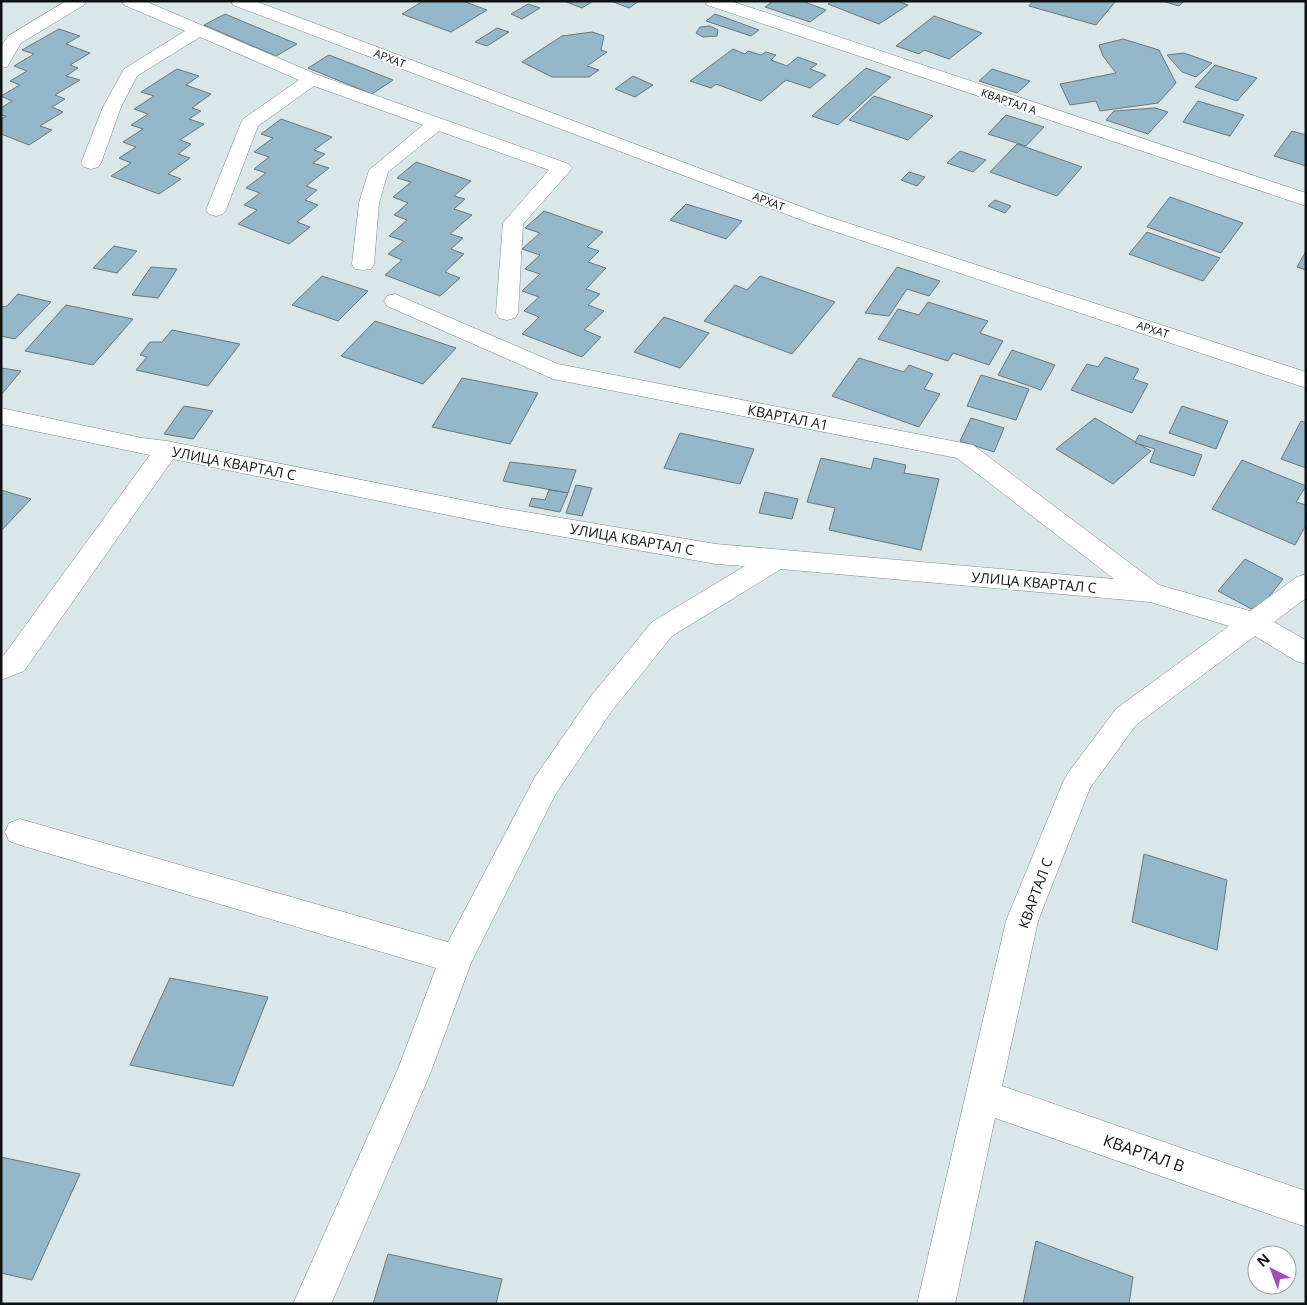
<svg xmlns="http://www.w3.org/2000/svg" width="1307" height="1305" font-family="'Open Sans',sans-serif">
<rect width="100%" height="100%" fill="#dae7e8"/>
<g fill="#94b8ca" stroke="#6c757a">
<path d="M423 1H463L487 10 451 32 402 14Z"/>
<path d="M564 1H593L582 8Z"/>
<path d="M611 1H639L629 8Z"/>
<path d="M773 1H802L826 10 810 22 765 7Z"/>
<path d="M832 1H897L908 5 879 24 828 4Z"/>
<path d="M1033 1H1116L1096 25 1029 6Z"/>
<path d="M1162 1H1184L1179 6Z"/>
<path d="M528 4 540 8 522 19 511 14Z"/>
<path d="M225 14 297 44 276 56 204 25Z"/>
<path d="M715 14 759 30 751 36 706 21Z"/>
<path d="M934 16 982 33 949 59 924 50 919 54 896 46Z"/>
<path d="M710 26 718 30 717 36 703 37 696 33 700 27Z"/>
<path d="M497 28 509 32 487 46 475 42Z"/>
<path d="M59 29 80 36 66 44 90 53 70 65 78 68 66 76 80 80 55 95 65 99 52 107 63 112 40 126 52 130 29 145 1 134V119L6 116 1 115V108L12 101 1 96 20 85 10 81 27 71 14 66 34 54 22 50Z"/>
<path d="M592 32 604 36 601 50 607 52 587 66 599 70 589 77H552L522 62 562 36Z"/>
<path d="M1123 39 1159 50 1176 83 1158 103 1100 111 1096 101 1070 105 1060 84 1116 73 1103 56 1099 45Z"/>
<path d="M733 49 745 54 748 51 761 55 766 52 776 55 771 60 787 66 798 57 817 64 810 69 826 75 810 88 786 80 761 101 716 84 711 88 690 81Z"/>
<path d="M1184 53 1212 63 1196 77 1182 72 1167 55Z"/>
<path d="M329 55 393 80 372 94 308 68Z"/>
<path d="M1215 65 1257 78 1237 101 1195 87Z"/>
<path d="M866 68 891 77 838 125 812 116Z"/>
<path d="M177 69 199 76 186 85 211 94 192 108 201 111 189 119 204 124 180 140 191 144 178 154 190 158 168 174 181 179 159 194 111 176 131 163 119 158 136 147 123 142 143 129 131 125 148 114 134 109 154 96 141 92Z"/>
<path d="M992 69 1030 81 1017 93 979 81Z"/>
<path d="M633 76 653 85 635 97 615 89Z"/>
<path d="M874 96 933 116 908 140 849 120Z"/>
<path d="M1198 101 1244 115 1230 136 1183 122Z"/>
<path d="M1155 108 1168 112 1148 134 1106 120 1114 111Z"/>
<path d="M1006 115 1044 127 1026 146 988 134Z"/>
<path d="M281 119 332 137 314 150 325 154 313 163 329 168 306 186 317 190 305 200 318 205 297 222 310 227 289 244 238 224 257 210 244 205 260 193 246 188 266 173 254 169 269 157 254 152 273 138 261 134Z"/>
<path d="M1292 131 1306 135V166L1274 156Z"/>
<path d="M1017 144 1082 167 1057 196 990 172Z"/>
<path d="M960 151 986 160 973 172 947 163Z"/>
<path d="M416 162 471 181 454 196 465 199 454 209 472 215 450 234 463 238 451 249 464 254 445 272 460 278 440 296 385 275 402 260 388 254 404 241 389 236 407 220 394 215 408 203 393 197 411 182 397 178Z"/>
<path d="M909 172 925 177 917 186 901 180Z"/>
<path d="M1170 197 1243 223 1221 253 1147 227Z"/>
<path d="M995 200 1011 206 1005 213 988 206Z"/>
<path d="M686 204 742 221 726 239 670 220Z"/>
<path d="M544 211 603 232 587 247 599 251 588 262 606 268 586 289 600 294 588 305 604 311 584 330 601 337 582 357 522 334 539 317 524 311 539 297 522 291 540 274 525 269 540 255 522 249 540 233 525 228Z"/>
<path d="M1147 232 1220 258 1203 281 1129 254Z"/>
<path d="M114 246 137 251 117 273 93 268Z"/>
<path d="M1306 251V270L1297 267Z"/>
<path d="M151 267 177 269 158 298 132 295Z"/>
<path d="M897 267 940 281 929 296 907 289 889 316 865 313Z"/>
<path d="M322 276 368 291 338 321 292 305Z"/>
<path d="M760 276 835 302 792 354 704 321 735 285 747 290Z"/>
<path d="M18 294 51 302 15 339 1 336V307L7 306Z"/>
<path d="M928 302 988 321 980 333 1003 341 989 365 953 353 948 361 878 339 898 309 919 315Z"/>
<path d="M66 305 133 319 93 365 25 351Z"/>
<path d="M664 317 709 333 680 368 634 352Z"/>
<path d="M375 321 456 348 423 384 341 356Z"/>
<path d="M172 330 240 344 208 386 136 370 147 357 140 355 150 342H162Z"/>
<path d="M1012 350 1055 365 1041 390 998 375Z"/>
<path d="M1105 357 1139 369 1133 379 1148 384 1132 413 1071 390 1087 364 1098 367Z"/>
<path d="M859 358 904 372 909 365 933 374 924 389 940 394 919 427 832 396Z"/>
<path d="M1 368 21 371 1 395Z"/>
<path d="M981 375 1029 389 1016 420 967 406Z"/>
<path d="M462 378 538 393 510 444 432 427Z"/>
<path d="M184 406 213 411 193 439 164 434Z"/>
<path d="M1182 406 1228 421 1216 449 1169 433Z"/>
<path d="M971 418 1004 428 994 452 960 441Z"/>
<path d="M1095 418 1151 451 1113 484 1056 449Z"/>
<path d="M1301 421 1306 423V468L1281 459Z"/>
<path d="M680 433 754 449 740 484 664 468Z"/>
<path d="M1139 435 1202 455 1194 476 1150 462 1155 449 1135 443Z"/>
<path d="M821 458 871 469 874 458 906 465 904 473 939 479 921 550 829 530 835 508 807 502Z"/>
<path d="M1242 460 1306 486 1296 502 1306 505V525L1295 545 1212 509Z"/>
<path d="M510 462 576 470 568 493 503 481Z"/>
<path d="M576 485 592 488 582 516 566 513Z"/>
<path d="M1 490 31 499 1 531Z"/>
<path d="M549 490 568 493 560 512 529 506 532 498 545 500Z"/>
<path d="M765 492 798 499 792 519 759 513Z"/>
<path d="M1245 559 1283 579 1257 612 1218 591Z"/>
<path d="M1144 854 1227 880 1217 950 1132 922Z"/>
<path d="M170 978 268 997 233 1086 130 1065Z"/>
<path d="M1 1157 80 1174 32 1280 1 1273Z"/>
<path d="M1036 1241 1133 1277 1129 1304H1023Z"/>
<path d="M388 1254 502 1279 496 1304H373Z"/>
</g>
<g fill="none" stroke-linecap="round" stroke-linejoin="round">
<g stroke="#7a8688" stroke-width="1">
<g id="minor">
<path d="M66 1H86L84 5 21 43 7 67 1 68V47L8 36Z"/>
<path d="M122 1H145L318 75 569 164 572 168 569 172 523 224 518 313 515 318 507 320 499 318 496 313 503 223 549 170 439 131 388 172 379 203 374 264 371 269 363 270 355 269 352 264 359 203 369 170 423 125 314 86 258 126 226 210 223 214 216 216 209 214 206 210 241 123 243 119 299 80 200 37 137 76 121 107 101 163 98 167 91 169 84 167 81 163 103 107 124 69 185 31 124 5Z"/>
<path d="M231 1H255L826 216 1306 372V388L812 224 233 5Z"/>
<path d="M705 1H731L1306 193V206L707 5Z"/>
<path d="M395 294 558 364 973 445 1159 585 1250 611 1297 577 1306 574V598L1274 622 1306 640V664L1296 661 1255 636 1136 725 1090 788 1038 921 1002 1086 1306 1191V1227L995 1118 955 1304H917L1006 921 1063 782 1068 773 1116 709 1229 626 1150 602 781 569 672 636 611 712 555 795 471 963 430 1074 331 1304H293L398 1069 436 968 20 845 9 841 5 832 9 823 20 819 448 942 535 777 591 696 652 622 745 566 716 564 502 526 173 459 24 671 1 680V657L4 655 150 455 1 424V408L142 438 167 441 502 508 716 544 1114 579 957 458 553 379 387 306 384 301 387 296Z"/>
</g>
</g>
<use href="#minor" fill="#fff" fill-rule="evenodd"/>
</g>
<g text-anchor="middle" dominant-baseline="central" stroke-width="4" stroke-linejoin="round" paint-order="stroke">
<g font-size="11" fill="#0d1112" stroke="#fff">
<text transform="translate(390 58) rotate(21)">АРХАТ</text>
<text transform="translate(1009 101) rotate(19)">КВАРТАЛ А</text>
<text transform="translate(769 201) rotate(21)">АРХАТ</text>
<text transform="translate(1153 329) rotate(18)">АРХАТ</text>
</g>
<g font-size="14" fill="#0d1112" stroke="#fff">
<text transform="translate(788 417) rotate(11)">КВАРТАЛ А1</text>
<text transform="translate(234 463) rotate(11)">УЛИЦА КВАРТАЛ С</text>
<text transform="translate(632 539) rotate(10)">УЛИЦА КВАРТАЛ С</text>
<text transform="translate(1034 582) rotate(5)">УЛИЦА КВАРТАЛ С</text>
<text transform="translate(1035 893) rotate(-70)">КВАРТАЛ С</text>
</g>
<g font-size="16" fill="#0d1112" stroke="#fff">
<text transform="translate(1144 1153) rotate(19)">КВАРТАЛ В</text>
</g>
</g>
<rect width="1307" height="1305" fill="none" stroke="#0d1112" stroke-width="5"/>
<g transform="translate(1272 1270) rotate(318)"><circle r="24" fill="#ffffff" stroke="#9ea0a0"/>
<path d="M0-4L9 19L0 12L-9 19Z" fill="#a34dba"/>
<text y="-8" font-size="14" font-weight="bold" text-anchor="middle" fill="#0d1112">N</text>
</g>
</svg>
